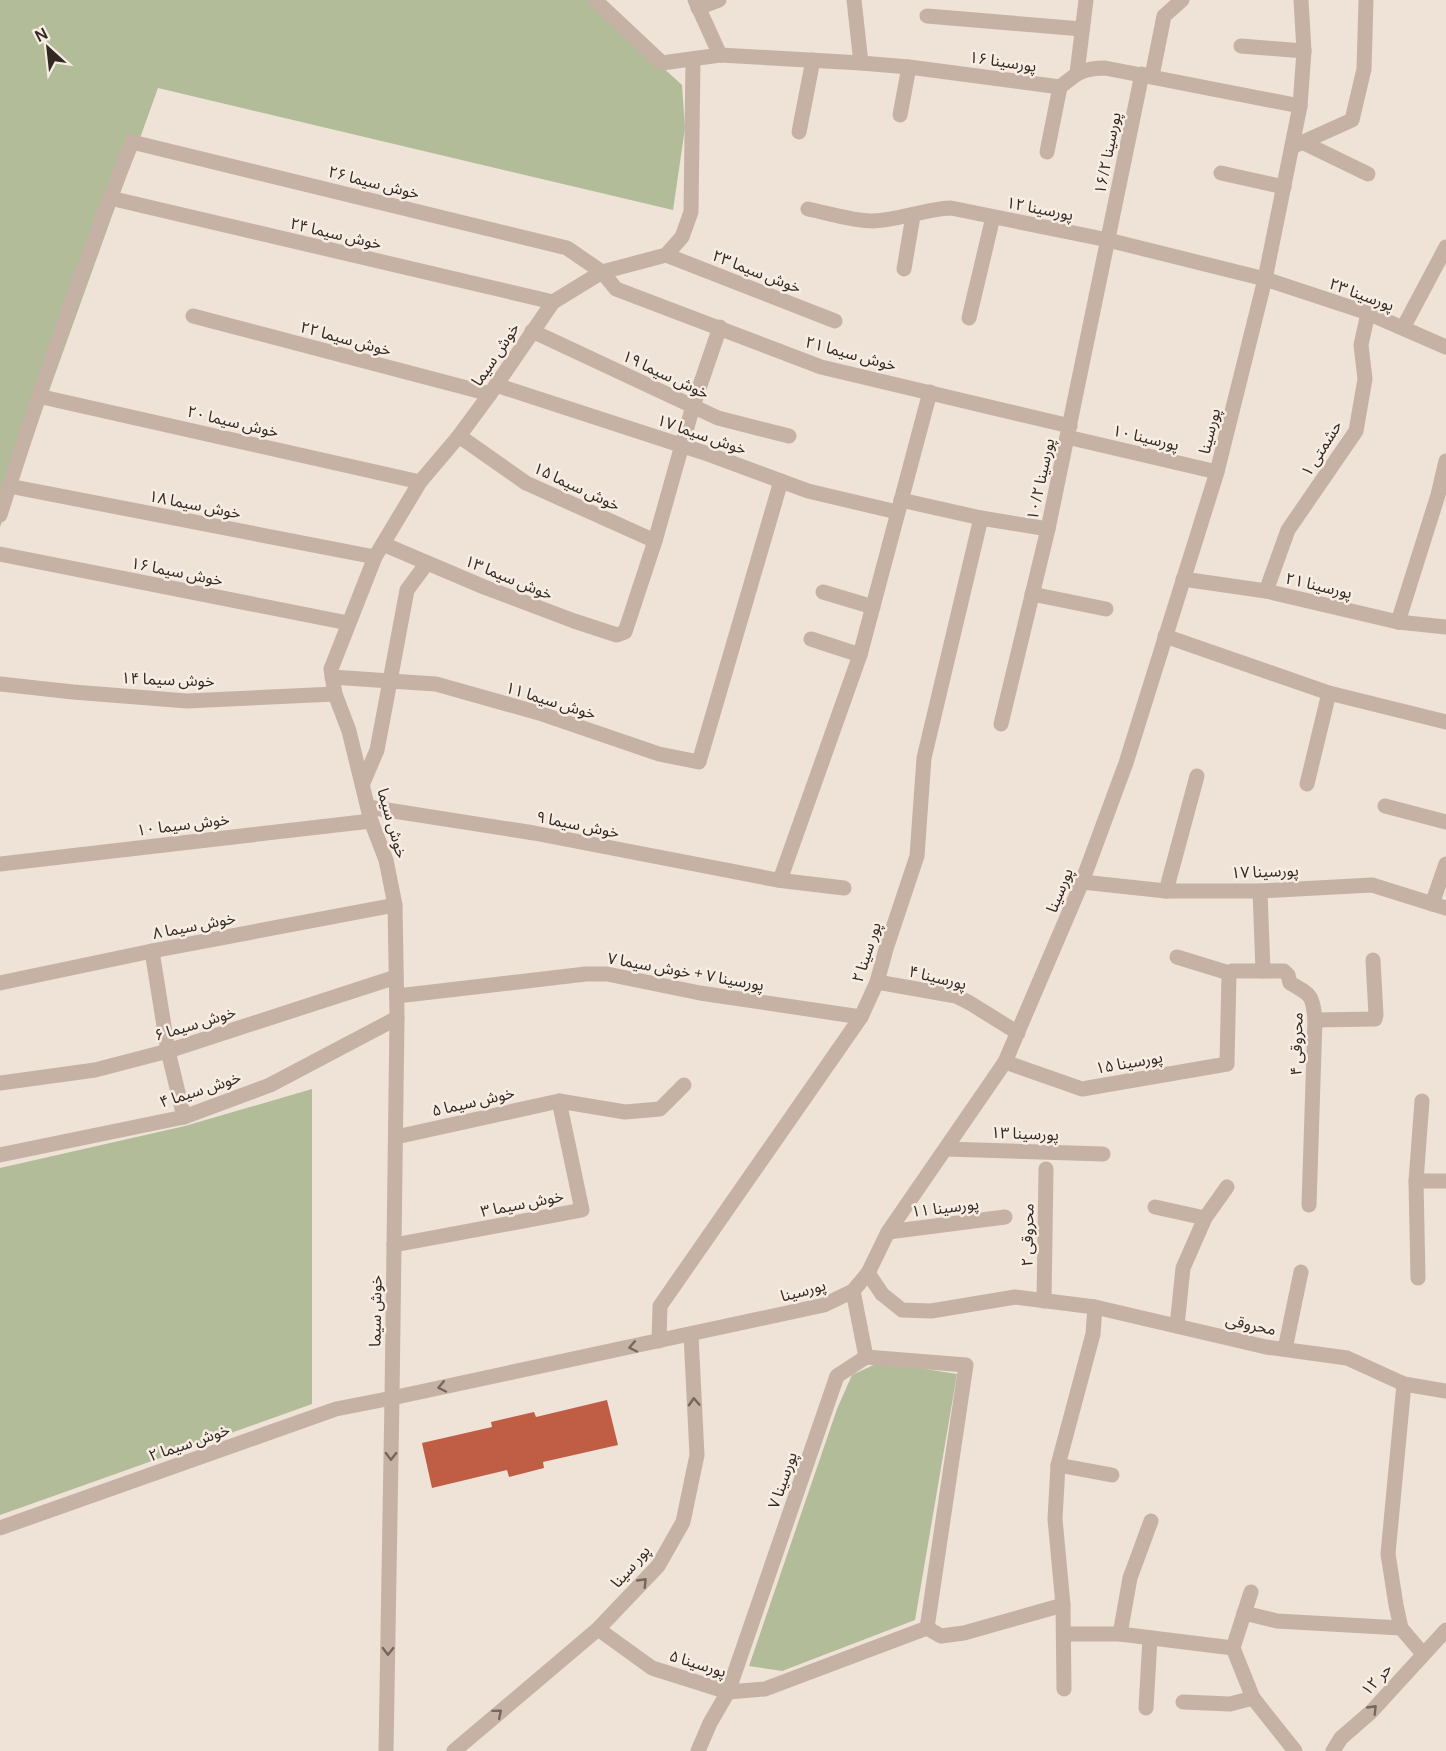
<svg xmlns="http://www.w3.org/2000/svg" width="1446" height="1751" font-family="Manrope,'Noto Sans Arabic',sans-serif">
<rect width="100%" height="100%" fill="#efe2d7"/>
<g fill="#b2bc98">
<path d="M0 0H589L682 85 685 128 673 210 158 88 0 527Z"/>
<path d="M312 1089V1404L0 1515V1168L185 1126Z"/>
<path d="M880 1362 957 1374 915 1620 782 1671 749 1666 837 1409 852 1375Z"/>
</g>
<path fill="#bf5d45" d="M607 1400 618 1445 543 1462 544 1468 509 1477 507 1470 432 1488 422 1443 492 1427 491 1422 534 1412 536 1417Z"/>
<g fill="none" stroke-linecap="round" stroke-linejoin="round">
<g stroke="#c6b2a4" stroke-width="15">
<path d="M595 0 662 63 720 55 861 63 909 67 1060 87C1077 73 1083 68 1105 68L1300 106"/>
<path d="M695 0 720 55"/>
<path d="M854 0 861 63"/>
<path d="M698 8 719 0"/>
<path d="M927 16 1082 29"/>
<path d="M1241 46 1304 51"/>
<path d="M1077 73 1086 0"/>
<path d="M1152 76 1164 16 1182 0"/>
<path d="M900 115 909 67"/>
<path d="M799 132 813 60"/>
<path d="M1302 142 1368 174"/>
<path d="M1292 147 1352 120 1364 69 1366 0"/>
<path d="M1047 152 1060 87"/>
<path d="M1221 173 1284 187"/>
<path d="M110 198 553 302"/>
<path d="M808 209C828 213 852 221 873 221 900 220 924 209 951 208L1108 240 1265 279 1368 313 1446 347"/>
<path d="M666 255 835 321"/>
<path d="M904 269 913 216"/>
<path d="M193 316 490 394"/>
<path d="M969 318 993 217"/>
<path d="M1403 328 1446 247"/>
<path d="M532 331 718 418 789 436"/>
<path d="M496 385 705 453 808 491 897 512"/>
<path d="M38 396 420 482"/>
<path d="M459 436 526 483 655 541"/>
<path d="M1067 437 1217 472"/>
<path d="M9 486 375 557"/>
<path d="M901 500 981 518 1048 529"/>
<path d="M0 515C40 389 83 264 132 142L567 248 602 272 616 289 821 367 1070 426"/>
<path d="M383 544 484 587 574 621 617 635 625 632 655 541 693 406 720 327"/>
<path d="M0 554 348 623"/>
<path d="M1183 579 1266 591 1398 622 1446 627"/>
<path d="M1266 591 1288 530 1356 431 1365 379 1361 345 1368 313"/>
<path d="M823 592 873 607"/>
<path d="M1032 594 1106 609"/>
<path d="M1398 622 1438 495 1446 461"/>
<path d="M1165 636 1329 693 1446 722"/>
<path d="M811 639 860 655"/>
<path d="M332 677 390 681 407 590 427 563"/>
<path d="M0 684 73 692 187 701 335 694"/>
<path d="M1001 724 1048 529 1142 74"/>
<path d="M363 783 377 750 390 681 436 684 539 713 659 754 699 762 781 481"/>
<path d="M1307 784 1329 693"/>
<path d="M1385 806 1446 822"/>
<path d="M368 807 534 833 777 880 844 888"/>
<path d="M0 864 371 821"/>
<path d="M780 880 860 655 930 392"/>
<path d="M1166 891 1197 776"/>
<path d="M1260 891 1263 971"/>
<path d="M1432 904 1446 864"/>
<path d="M152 951 168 1051 184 1117"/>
<path d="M1177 957 1229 973"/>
<path d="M877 982 956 996 970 1003 1018 1033"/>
<path d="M0 983 152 951 395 905"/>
<path d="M397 996 586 974H607L700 993 861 1017"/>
<path d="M1315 1020 1375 1019 1376 1015 1373 960"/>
<path d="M1005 1062 1082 1089 1227 1064 1229 973 1232 971H1284L1288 975 1290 983C1311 995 1313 995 1315 1020L1309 1205"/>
<path d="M0 1083 95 1070 168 1051 396 977"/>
<path d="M396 1137 559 1101 625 1112 660 1109 684 1085"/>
<path d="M946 1149 1103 1154"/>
<path d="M0 1155 184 1117 270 1085 397 1018"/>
<path d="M1416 1181H1446"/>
<path d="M1155 1207 1205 1218"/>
<path d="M888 1232 1005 1217"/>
<path d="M394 1245 582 1210 559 1101"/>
<path d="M868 1273 882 1294 902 1310 931 1311 1015 1297 1095 1307 1266 1347 1347 1358 1404 1384 1446 1391"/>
<path d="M1418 1278 1416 1181 1422 1101"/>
<path d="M853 1291 866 1357"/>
<path d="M1044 1301 1046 1169"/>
<path d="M1177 1326 1183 1268 1205 1218 1227 1187"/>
<path d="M659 1341 660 1306 861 1017 877 982 886 949 917 856 924 758 981 518"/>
<path d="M1285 1349 1301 1272"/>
<path d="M1404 1384 1388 1554 1396 1605 1401 1628 1423 1654"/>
<path d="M1058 1465 1112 1475"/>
<path d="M0 1528 336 1409 392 1398 397 1018 395 905 386 860 371 821 349 731 335 694 331 669 375 557 420 482 459 436 490 394 553 302 602 272 666 255 682 237 691 212 693 59"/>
<path d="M1251 1592 1233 1648 1253 1698 1295 1751"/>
<path d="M1244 1613 1277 1621 1401 1628"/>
<path d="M927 1628 941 1636 964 1633 1063 1605"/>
<path d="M598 1629 652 1668 728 1692 765 1689 927 1628 966 1365 866 1357"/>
<path d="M1064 1634H1120L1233 1648"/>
<path d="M1120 1634 1130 1578 1151 1521"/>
<path d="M1064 1689 1063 1605 1055 1519 1058 1465 1093 1334 1095 1307"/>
<path d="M1183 1702 1230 1704 1253 1698"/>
<path d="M1146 1708 1150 1638"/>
<path d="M698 1751 710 1723 728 1692 837 1376 866 1357"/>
<path d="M1333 1751 1341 1738 1371 1712 1446 1630"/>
</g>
<g stroke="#c6b2a4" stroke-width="15">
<path d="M1082 882 1166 891H1260L1372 885 1446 908"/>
<path d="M386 1751 392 1398 824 1305 853 1291 868 1273 888 1232 1005 1062 1082 882 1126 763 1217 472 1265 279 1300 106 1304 51 1301 0"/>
<path d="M454 1751 598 1629 658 1566 683 1522 697 1455 691 1335"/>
</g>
</g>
<defs><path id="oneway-chevron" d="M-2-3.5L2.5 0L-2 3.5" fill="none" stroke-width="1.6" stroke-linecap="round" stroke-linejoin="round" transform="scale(1.5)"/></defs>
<g stroke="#75675e">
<use href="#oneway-chevron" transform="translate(633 1347) rotate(168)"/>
<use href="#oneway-chevron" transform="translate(442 1387) rotate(168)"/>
<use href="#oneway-chevron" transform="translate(694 1402) rotate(-93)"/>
<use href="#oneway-chevron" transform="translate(391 1456) rotate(91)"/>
<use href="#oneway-chevron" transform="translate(643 1582) rotate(-46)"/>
<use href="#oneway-chevron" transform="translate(388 1651) rotate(91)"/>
<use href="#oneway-chevron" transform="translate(1373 1709) rotate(-46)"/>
<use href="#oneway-chevron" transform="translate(498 1713) rotate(-40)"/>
</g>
<g text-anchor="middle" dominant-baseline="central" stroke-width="5" stroke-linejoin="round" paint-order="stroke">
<g font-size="16" fill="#322925" stroke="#f7ede3">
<text transform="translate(1003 61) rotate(8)">پورسینا ۱۶</text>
<text transform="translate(1107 153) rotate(-79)">پورسینا ۱۶/۲</text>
<text transform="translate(374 182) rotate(14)">خوش سیما ۲۶</text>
<text transform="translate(1040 208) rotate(11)">پورسینا ۱۲</text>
<text transform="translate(336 233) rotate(13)">خوش سیما ۲۴</text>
<text transform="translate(757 271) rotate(21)">خوش سیما ۲۳</text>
<text transform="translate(1362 294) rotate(20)">پورسینا ۲۳</text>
<text transform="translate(346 338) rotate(15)">خوش سیما ۲۲</text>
<text transform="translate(851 353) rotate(15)">خوش سیما ۲۱</text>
<text transform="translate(495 354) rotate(-56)">خوش سیما</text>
<text transform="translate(666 374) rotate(25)">خوش سیما ۱۹</text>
<text transform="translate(233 421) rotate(13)">خوش سیما ۲۰</text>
<text transform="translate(1209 431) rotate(-76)">پورسینا</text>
<text transform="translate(702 434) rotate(19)">خوش سیما ۱۷</text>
<text transform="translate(1146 437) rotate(13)">پورسینا ۱۰</text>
<text transform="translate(1321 448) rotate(-58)">حشمتی ۱</text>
<text transform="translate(1040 479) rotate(-78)">پورسینا ۱۰/۲</text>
<text transform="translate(577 486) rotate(25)">خوش سیما ۱۵</text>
<text transform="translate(195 504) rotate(11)">خوش سیما ۱۸</text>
<text transform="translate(177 571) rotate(11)">خوش سیما ۱۶</text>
<text transform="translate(509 577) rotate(22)">خوش سیما ۱۳</text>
<text transform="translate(1319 585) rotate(13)">پورسینا ۲۱</text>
<text transform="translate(168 679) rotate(2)">خوش سیما ۱۴</text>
<text transform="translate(551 700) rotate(17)">خوش سیما ۱۱</text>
<text transform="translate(393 823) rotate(74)">خوش سیما</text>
<text transform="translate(183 824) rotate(-7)">خوش سیما ۱۰</text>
<text transform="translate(578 824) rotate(11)">خوش سیما ۹</text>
<text transform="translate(1265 871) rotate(-2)">پورسینا ۱۷</text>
<text transform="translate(1059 890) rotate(-68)">پورسینا</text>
<text transform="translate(194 925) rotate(-11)">خوش سیما ۸</text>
<text transform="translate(866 952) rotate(-72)">پور سینا ۲</text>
<text transform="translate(686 971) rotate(10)">پورسینا ۷ + خوش سیما ۷</text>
<text transform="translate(938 977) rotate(13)">پورسینا ۴</text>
<text transform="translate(195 1023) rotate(-17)">خوش سیما ۶</text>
<text transform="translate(1296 1044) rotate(-89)">محروقی ۴</text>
<text transform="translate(1129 1062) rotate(-10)">پورسینا ۱۵</text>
<text transform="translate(200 1089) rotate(-18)">خوش سیما ۴</text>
<text transform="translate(473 1101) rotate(-13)">خوش سیما ۵</text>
<text transform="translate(1025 1133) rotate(2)">پورسینا ۱۳</text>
<text transform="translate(522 1203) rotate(-11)">خوش سیما ۳</text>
<text transform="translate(945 1207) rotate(-7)">پورسینا ۱۱</text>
<text transform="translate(1027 1235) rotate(-89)">محروقی ۲</text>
<text transform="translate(803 1290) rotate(-15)">پورسینا</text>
<text transform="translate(375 1311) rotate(-89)">خوش سیما</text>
<text transform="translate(1251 1324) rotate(12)">محروقی</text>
<text transform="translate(189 1442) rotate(-19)">خوش سیما ۲</text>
<text transform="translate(782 1480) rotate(-71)">پورسینا ۷</text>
<text transform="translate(630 1566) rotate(-49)">پور سینا</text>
<text transform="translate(698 1663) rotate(17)">پورسینا ۵</text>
<text transform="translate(1376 1679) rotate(-48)">حر ۱۲</text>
</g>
</g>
<g transform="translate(48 48) rotate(333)" stroke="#f7ede3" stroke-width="4.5" paint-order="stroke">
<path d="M0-4.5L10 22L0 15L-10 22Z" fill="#322925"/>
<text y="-9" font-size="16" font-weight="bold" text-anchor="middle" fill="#322925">N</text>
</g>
</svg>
